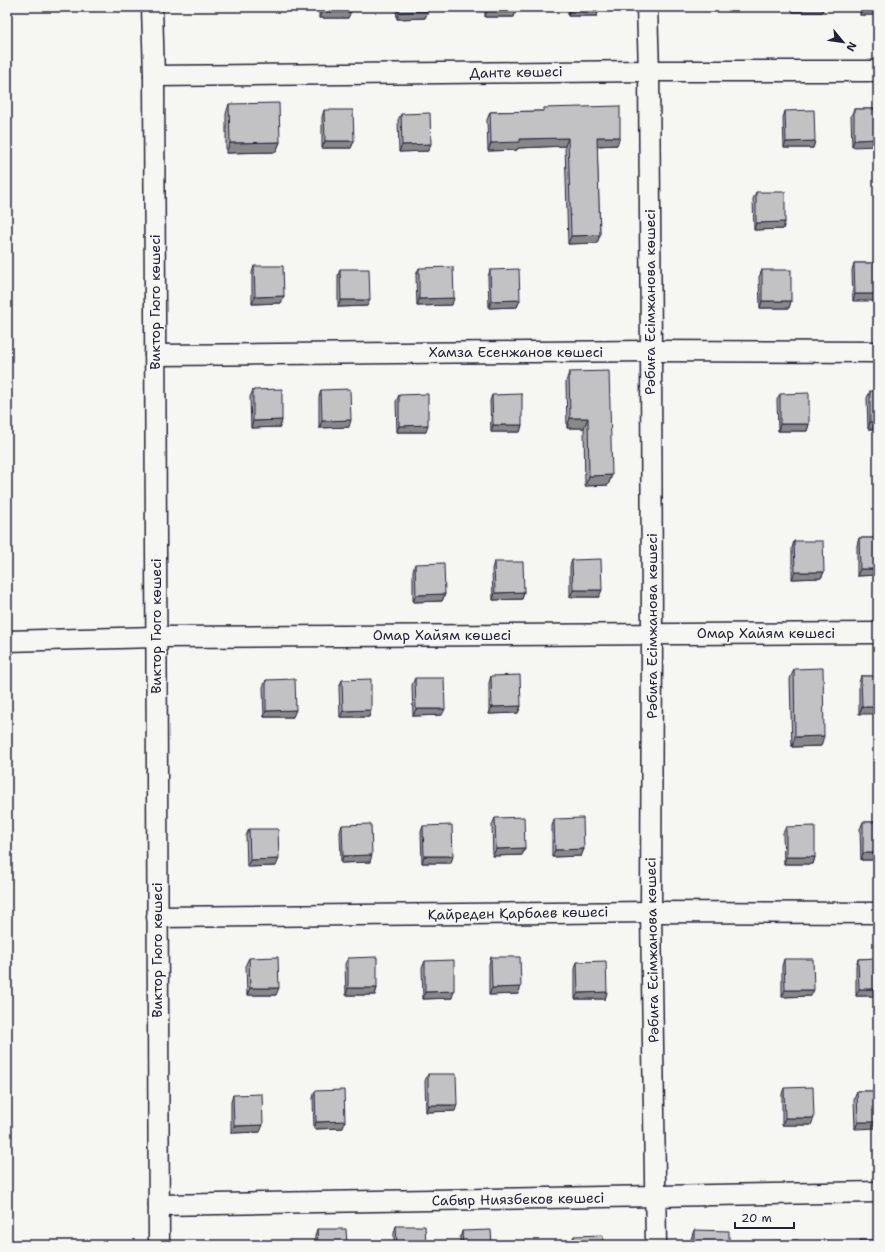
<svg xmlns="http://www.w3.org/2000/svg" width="885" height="1252" font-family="'Shantell Sans',sans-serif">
<rect width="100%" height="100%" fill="#f6f6f2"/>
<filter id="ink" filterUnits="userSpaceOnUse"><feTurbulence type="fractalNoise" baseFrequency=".025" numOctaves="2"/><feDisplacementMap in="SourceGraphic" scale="8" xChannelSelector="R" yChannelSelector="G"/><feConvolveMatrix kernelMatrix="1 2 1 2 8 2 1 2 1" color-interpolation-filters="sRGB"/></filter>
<g filter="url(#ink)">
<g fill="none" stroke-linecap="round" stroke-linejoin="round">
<g stroke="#22223b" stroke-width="23">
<g id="minor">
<path d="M152 7 154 76 159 1245"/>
<path d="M647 7 649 71 651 351 652 634 651 912 656 1245"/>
<path d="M154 76 649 71H878"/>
<path d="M155 355 651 351 878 352"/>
<path d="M7 641 156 637 878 633"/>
<path d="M157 917 651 912 878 913"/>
<path d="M159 1205 878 1192"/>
</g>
</g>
<use href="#minor" stroke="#f6f6f2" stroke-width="20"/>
</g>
<g fill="#a7a7a9" stroke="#22223b">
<path d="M319 7H351V11L348 18H319Z"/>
<path d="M396 7H428V11L425 18 397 19Z"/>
<path d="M485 7H516V10L514 17H485Z"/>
<path d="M568 7H599L597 16H568Z"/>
<path d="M793 7H824L822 12H793Z"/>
<rect x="860" y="7" width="18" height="8"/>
<path d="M229 104 280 142 276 152 226 153V114Z"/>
<path d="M544 108 617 145 597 146 600 235 597 243 568 244 565 146 518 148 517 150 488 151 487 120 490 112 543 111Z"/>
<path d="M854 109H878L852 147 851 116Z"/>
<path d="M324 110 354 141 351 148H322V117Z"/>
<path d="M785 111 815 141 813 148H784L783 118Z"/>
<path d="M401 114 428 151 399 152 398 120Z"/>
<path d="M756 192 785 222 783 229 754 230 753 199Z"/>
<path d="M854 263H878L853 301 852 270Z"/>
<path d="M254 266 284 296 281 303 252 304V273Z"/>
<path d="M419 268 452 305 417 306 416 275Z"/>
<path d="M340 269 367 306 338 307V276Z"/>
<path d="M490 270 520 300 517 307 489 308 488 277Z"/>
<path d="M762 270 791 301 789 308H760L759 277Z"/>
<path d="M569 372 612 475 608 485 585 486 584 428H567L566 382Z"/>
<path d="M253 390 282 420 280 427 251 428 250 397Z"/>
<path d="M321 390 349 427 319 428V397Z"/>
<path d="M870 391 878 429H868L867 398Z"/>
<path d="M780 394 809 424 807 431H778L777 400Z"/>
<path d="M399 395 426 432H397L396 402Z"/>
<path d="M492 395 522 425 520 432H491L490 401Z"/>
<path d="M859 538H878V575L857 576V545Z"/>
<path d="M794 541 824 572 821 578 792 579V548Z"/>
<path d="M572 560 599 597H570V566Z"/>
<path d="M494 562 524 592 522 599 493 600 492 569Z"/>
<path d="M415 564 445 594 442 601 413 602V571Z"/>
<path d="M794 669 821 746 792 747 790 679Z"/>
<path d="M491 676 521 706 518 713 489 714V683Z"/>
<path d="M861 676H878L859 714V683Z"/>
<path d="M415 678 442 715 413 716 412 685Z"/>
<path d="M266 680 293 717H264L263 687Z"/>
<path d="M342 680 371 710 369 717H340L339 687Z"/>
<path d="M495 818 525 848 522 855 493 856 492 825Z"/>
<path d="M554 819 584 849 581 856 552 857V826Z"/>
<path d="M863 822H878V860H861L860 829Z"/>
<path d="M342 825 370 862 341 863 340 832Z"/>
<path d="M423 826 451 863H422L421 832Z"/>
<path d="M786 827 815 857 813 864H784L783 833Z"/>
<path d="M249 829 276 866 247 867 246 836Z"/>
<path d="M491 957 518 994 489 995V964Z"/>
<path d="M249 958 276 995H247L246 964Z"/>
<path d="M348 958 377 988 375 995H346L345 964Z"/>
<path d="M878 958V996H856V965L858 959Z"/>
<path d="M784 959 811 996 782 997V966Z"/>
<path d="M425 961 452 998 423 999 422 968Z"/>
<path d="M577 962 607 992 605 999H575V968Z"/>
<path d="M428 1074 455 1111 426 1112 425 1081Z"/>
<path d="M784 1088 811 1125H782V1094Z"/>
<path d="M315 1091 343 1128 314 1129 313 1098Z"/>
<path d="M857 1091H878L855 1129 854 1098Z"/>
<path d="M233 1095 260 1132 231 1133V1102Z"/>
<path d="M396 1226 426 1245H394V1233Z"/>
<path d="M317 1229 347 1245H315V1236Z"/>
<path d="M694 1230 729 1245H689Z"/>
<path d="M462 1231 492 1245H460V1238Z"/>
<path d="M574 1236 603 1245H572L571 1242Z"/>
</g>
<g fill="#888889" stroke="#22223b">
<path d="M795 7H824L822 12H793Z"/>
<path d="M878 8V15H860L862 9Z"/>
<path d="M570 9H599L597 16H568Z"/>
<path d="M487 10H516L514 17H485Z"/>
<path d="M322 11H351L348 18H319Z"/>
<path d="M428 11 425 18 397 19 399 12Z"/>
<path d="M597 137H620L617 145 594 146Z"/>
<path d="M568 138 565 146 518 148 517 150 488 151 491 143 520 139Z"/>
<path d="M878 139V146L852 147 854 140Z"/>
<path d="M325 141H354L351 148H322Z"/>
<path d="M815 141 813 148H784L786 142Z"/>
<path d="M280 142 276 152 226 153 230 143Z"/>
<path d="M431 144 428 151 399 152 402 145Z"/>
<path d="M785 222 783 229 754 230 756 223Z"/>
<path d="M600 235 597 243 568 244 571 236Z"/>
<path d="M855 294H878V301H853Z"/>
<path d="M284 296 281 303 252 304 255 297Z"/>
<path d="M454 298 452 305 417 306 419 299Z"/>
<path d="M341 300H370L367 306 338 307Z"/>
<path d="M520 300 517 307 489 308 491 301Z"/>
<path d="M762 301H791L789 308H760Z"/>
<path d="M570 418H588L584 428H567Z"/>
<path d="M282 420 280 427 251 428 253 421Z"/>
<path d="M351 420 349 427 319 428 322 421Z"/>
<path d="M870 422H878V429H868Z"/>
<path d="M780 424H809L807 431H778Z"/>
<path d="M428 425 426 432H397L399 426Z"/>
<path d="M493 425H522L520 432H491Z"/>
<path d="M612 475 608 485 585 486 589 476Z"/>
<path d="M860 569H878V575L857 576Z"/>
<path d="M795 572H824L821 578 792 579Z"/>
<path d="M573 590H602L599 597H570Z"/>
<path d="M524 592 522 599 493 600 495 593Z"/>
<path d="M445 594 442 601 413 602 416 595Z"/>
<path d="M521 706 518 713 489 714 492 707Z"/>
<path d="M862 707H878V714H859Z"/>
<path d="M416 709H445L442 715 413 716Z"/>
<path d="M296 710 293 717H264L266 711Z"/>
<path d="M371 710 369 717H340L343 711Z"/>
<path d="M824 736 821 746 792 747 795 737Z"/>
<path d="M525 848 522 855 493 856 496 849Z"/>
<path d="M584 849 581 856 552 857 555 850Z"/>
<path d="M863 853H878V860H861Z"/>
<path d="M372 855 370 862 341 863 343 856Z"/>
<path d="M424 856H453L451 863H422Z"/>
<path d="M786 857H815L813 864H784Z"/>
<path d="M279 859 276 866 247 867 250 860Z"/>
<path d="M521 987 518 994 489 995 492 988Z"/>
<path d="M250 988H279L276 995H247Z"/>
<path d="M348 988H377L375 995H346Z"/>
<path d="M859 989H878V996H856Z"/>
<path d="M785 990H814L811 996 782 997Z"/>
<path d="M454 991 452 998 423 999 425 992Z"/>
<path d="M607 992 605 999H575L578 993Z"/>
<path d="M428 1105H457L455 1111 426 1112Z"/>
<path d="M785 1118H814L811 1125H782Z"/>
<path d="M345 1121 343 1128 314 1129 316 1122Z"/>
<path d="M858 1122H878V1128L855 1129Z"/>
<path d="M263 1125 260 1132 231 1133 234 1126Z"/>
</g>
<g fill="#c2c2c4" stroke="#22223b">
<rect x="322" y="7" width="29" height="4"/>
<path d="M399 7H428V11L399 12Z"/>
<rect x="487" y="7" width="29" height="3"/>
<rect x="570" y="7" width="29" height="2"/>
<path d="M862 7H878V8L862 9Z"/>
<path d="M279 103 280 142 230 143 229 104Z"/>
<path d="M620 106V137H597L600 235 571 236 568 138 520 139V142L491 143 490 112 544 111V108Z"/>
<path d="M854 109H878V139L854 140Z"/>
<path d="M324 110H353L354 141H325Z"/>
<path d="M814 110 815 141 786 142 785 111Z"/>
<path d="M430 113 431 144 402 145 401 114Z"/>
<path d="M756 192H785V222L756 223Z"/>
<path d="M854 263H878V294H855Z"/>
<path d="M254 266H283L284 296 255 297Z"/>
<path d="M453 267 454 298 419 299V268Z"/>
<path d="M340 269H369L370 300H341Z"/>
<path d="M519 269 520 300 491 301 490 270Z"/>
<rect x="762" y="270" width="29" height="31"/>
<path d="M609 371 612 475 589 476 588 418H570L569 372Z"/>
<path d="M282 389V420L253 421V390Z"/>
<path d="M350 389 351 420 322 421 321 390Z"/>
<rect x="870" y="391" width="8" height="31"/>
<path d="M809 393V424H780V394Z"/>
<path d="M428 394V425L399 426V395Z"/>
<path d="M522 394V425H493L492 395Z"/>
<path d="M859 538H878V569H860Z"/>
<path d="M794 541H823L824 572H795Z"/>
<path d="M601 559 602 590H573L572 560Z"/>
<path d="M494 562H523L524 592 495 593Z"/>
<path d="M444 563 445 594 416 595 415 564Z"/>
<path d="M823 668 824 736 795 737 794 669Z"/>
<path d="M520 675 521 706 492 707 491 676Z"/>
<path d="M861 676H878V707H862Z"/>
<path d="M415 678H444L445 709H416Z"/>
<path d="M295 679 296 710 266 711V680Z"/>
<path d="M371 679V710L343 711 342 680Z"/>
<path d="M524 817 525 848 496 849 495 818Z"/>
<path d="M583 818 584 849 555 850 554 819Z"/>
<rect x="863" y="822" width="15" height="31"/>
<path d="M371 824 372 855 343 856 342 825Z"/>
<path d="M452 825 453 856H424L423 826Z"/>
<path d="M815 826V857H786V827Z"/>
<path d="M249 829H278L279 859 250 860Z"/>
<path d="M278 957 279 988H250L249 958Z"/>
<path d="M377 957V988H348V958Z"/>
<path d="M491 957H520L521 987 492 988Z"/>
<path d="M878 958V989H859L858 959Z"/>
<path d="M784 959H813L814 990H785Z"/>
<path d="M454 960V991L425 992V961Z"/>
<path d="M606 961 607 992 578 993 577 962Z"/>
<path d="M428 1074H456L457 1105H428Z"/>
<path d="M813 1087 814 1118H785L784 1088Z"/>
<path d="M344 1090 345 1121 316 1122 315 1091Z"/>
<path d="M857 1091H878V1122H858Z"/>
<path d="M262 1094 263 1125 234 1126 233 1095Z"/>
<path d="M396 1226H425L426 1245H397Z"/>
<path d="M317 1229H346L347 1245H318Z"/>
<path d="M491 1230 492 1245H463L462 1231Z"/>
<path d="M694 1230 729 1231V1245H694Z"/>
<path d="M603 1235V1245H574V1236Z"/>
<path d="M798 1240V1245H769V1241Z"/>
<rect x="860" y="1240" width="18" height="5"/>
</g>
</g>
<g text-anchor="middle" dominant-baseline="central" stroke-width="3" stroke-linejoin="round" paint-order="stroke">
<g font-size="14" fill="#22223b" stroke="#f6f6f2">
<text transform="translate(516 72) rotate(-1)">Данте көшесі</text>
<text transform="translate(155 302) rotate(-90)">Виктор Гюго көшесі</text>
<text transform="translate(650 302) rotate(-90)">Рәбиға Есімжанова көшесі</text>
<text x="516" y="352">Хамза Есенжанов көшесі</text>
<text transform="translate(156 626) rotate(-90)">Виктор Гюго көшесі</text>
<text transform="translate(652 626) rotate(-90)">Рәбиға Есімжанова көшесі</text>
<text x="766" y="633">Омар Хайям көшесі</text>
<text x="442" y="635">Омар Хайям көшесі</text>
<text transform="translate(518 913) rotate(-1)">Қайреден Қарбаев көшесі</text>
<text transform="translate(157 950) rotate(-90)">Виктор Гюго көшесі</text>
<text transform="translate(652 950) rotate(-91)">Рәбиға Есімжанова көшесі</text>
<text transform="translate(518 1199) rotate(-1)">Сабыр Ниязбеков көшесі</text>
</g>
</g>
<rect width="885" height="1252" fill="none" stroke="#f6f6f2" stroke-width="24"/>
<rect x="12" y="12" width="861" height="1228" fill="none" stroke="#22223b" stroke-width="1.5" filter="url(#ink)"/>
<g transform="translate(843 42) rotate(119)" stroke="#f6f6f2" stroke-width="3" paint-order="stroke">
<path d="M0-3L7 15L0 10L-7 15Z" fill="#22223b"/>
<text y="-6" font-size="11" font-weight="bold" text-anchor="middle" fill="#22223b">N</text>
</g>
<path d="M735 1222v6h59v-6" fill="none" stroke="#22223b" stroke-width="2"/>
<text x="741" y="1222" font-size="12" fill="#22223b" stroke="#f6f6f2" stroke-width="3" paint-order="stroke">20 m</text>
</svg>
